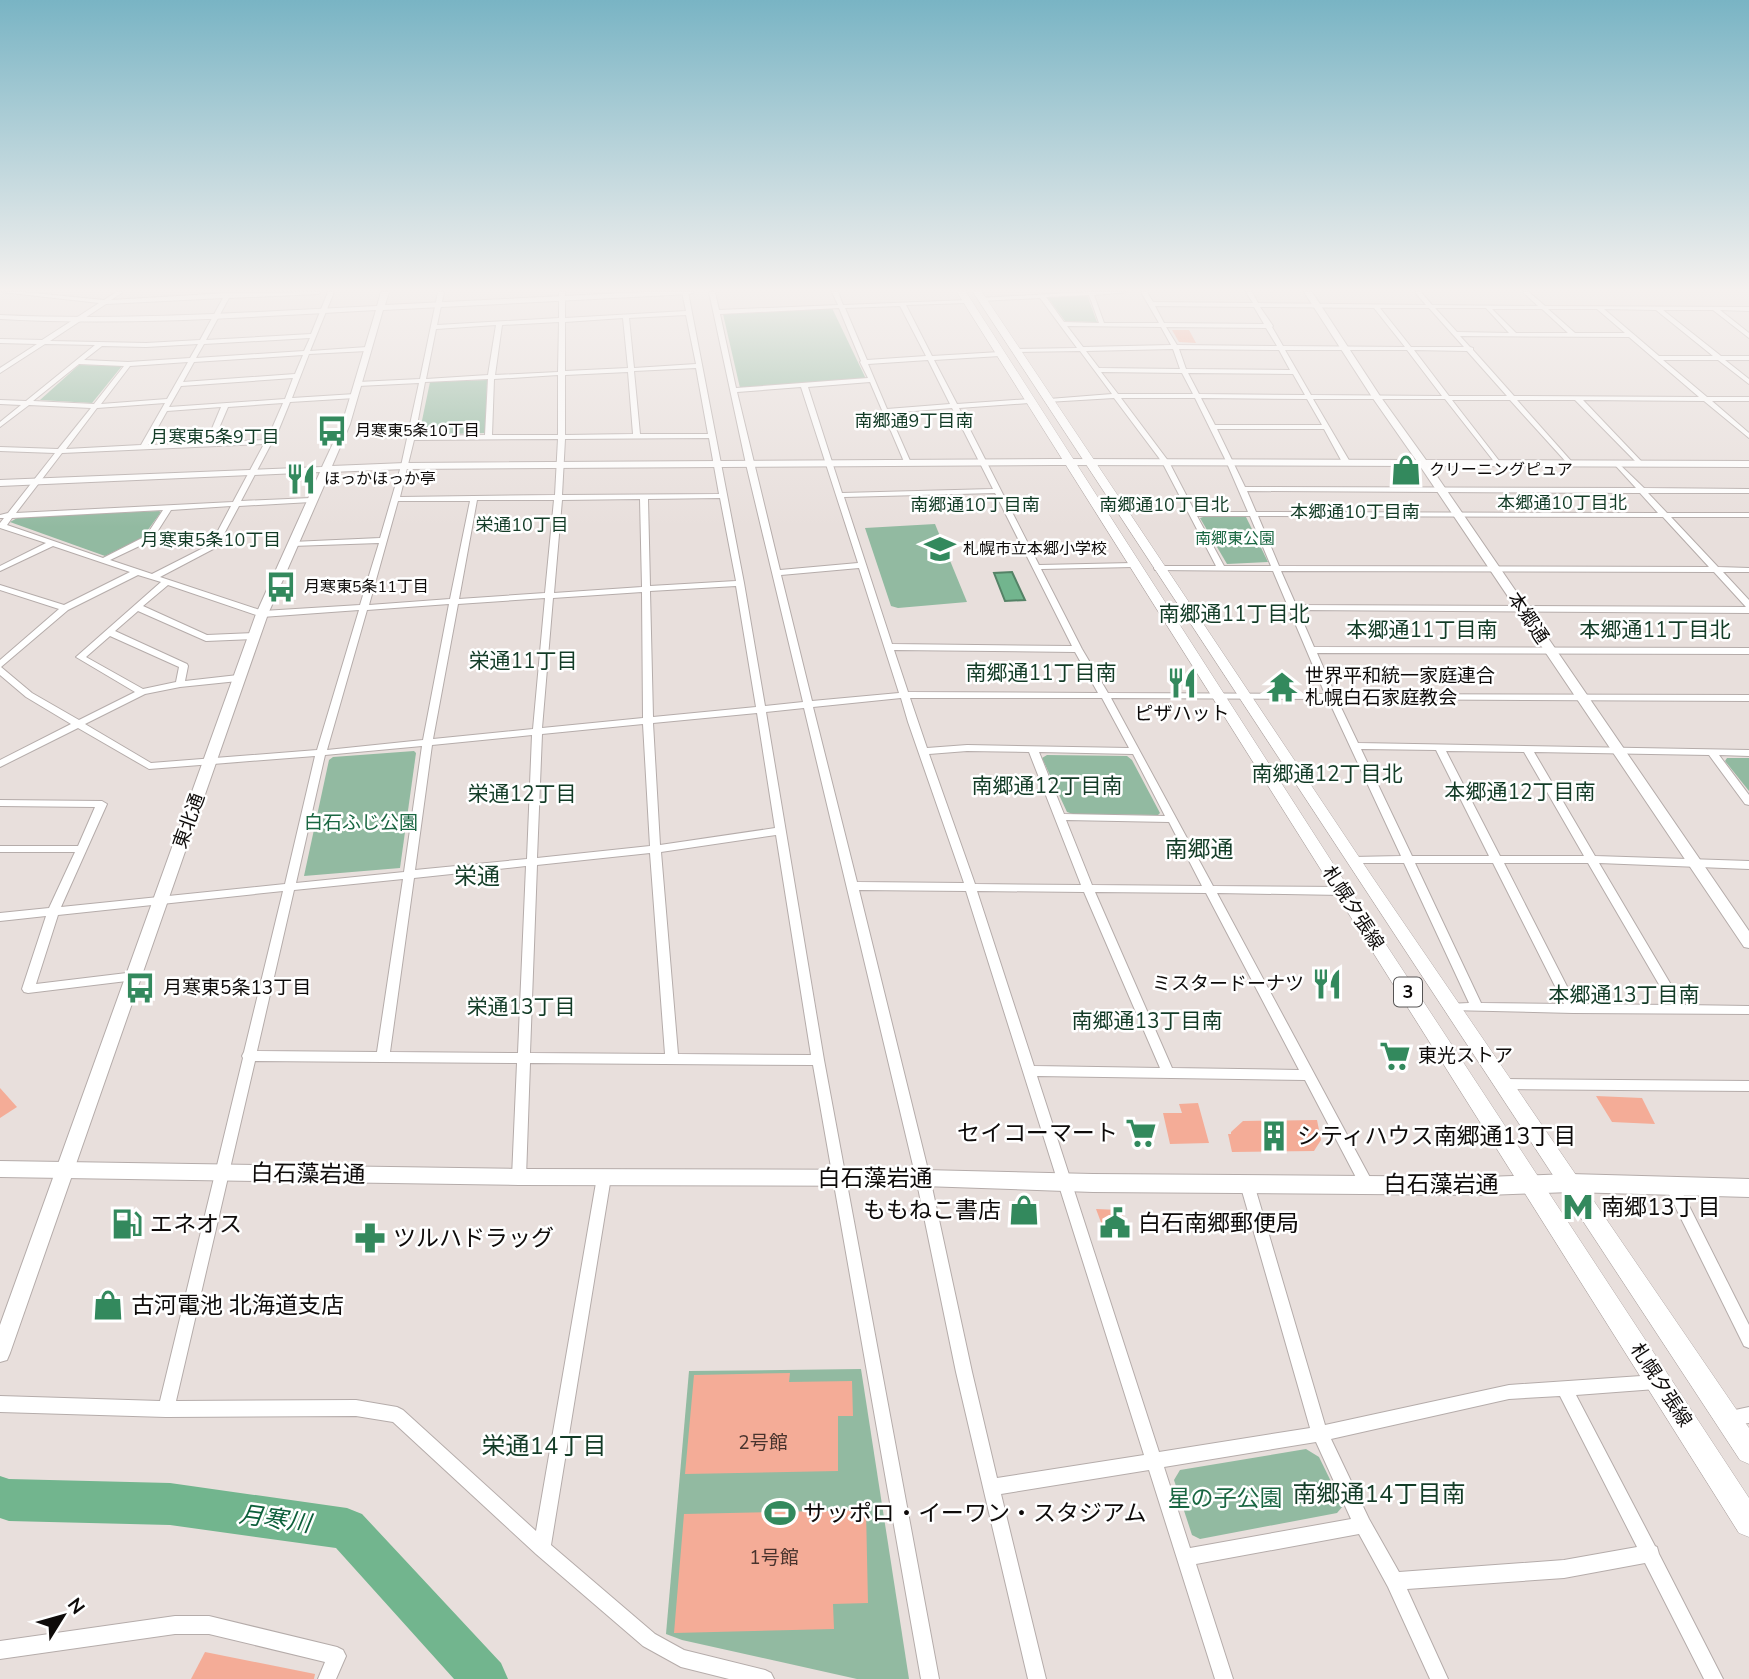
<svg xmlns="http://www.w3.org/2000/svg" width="1749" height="1679" font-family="'Nunito Sans','Noto Sans JP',sans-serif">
<rect width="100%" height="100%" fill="#e8dfdc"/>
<g fill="#92baa1">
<path d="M1087 295 1097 322H1095L1065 321 1048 298Z"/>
<path d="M832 308 866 379 740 388 723 314Z"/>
<path d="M79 365 122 366 92 403 40 400Z"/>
<path d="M487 380 486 433 419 435 430 382Z"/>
<path d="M159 511 161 512 142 538 105 556 10 522 19 517Z"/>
<path d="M1203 517H1246L1268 562 1227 564 1200 518Z"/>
<path d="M935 524 967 602 898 608 891 606 865 528Z"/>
<path d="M414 751 416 753 400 868 304 876 329 760 333 757Z"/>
<path d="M1047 755 1127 756 1132 760 1160 813 1158 815 1073 814 1067 812 1042 758Z"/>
<path d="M1727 758H1749V791L1725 761Z"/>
<path d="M861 1369 909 1679H857L682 1640 666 1634 689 1371Z"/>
<path d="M1306 1449 1319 1457 1343 1506 1337 1513 1200 1539 1192 1535 1174 1480 1180 1470Z"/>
</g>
<path fill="#72b58e" stroke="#548266" stroke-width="2" d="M1012 572 1025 600 1005 601 994 573Z"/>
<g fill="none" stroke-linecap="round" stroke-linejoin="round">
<path fill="#72b58e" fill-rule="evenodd" d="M0 1476 9 1479 170 1483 347 1508 362 1514 501 1663 508 1679H454L336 1548 170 1525 9 1521 0 1518Z"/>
</g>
<g fill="#f4ac97">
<path d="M1172 330H1189L1196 343 1179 342Z"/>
<path d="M0 1088 17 1107 0 1118Z"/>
<path d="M1596 1096 1642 1098 1655 1124 1612 1122Z"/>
<path d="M1198 1103 1209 1143 1170 1144 1163 1113H1182L1179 1104Z"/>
<path d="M1317 1120 1321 1140 1314 1151 1232 1152 1228 1134H1231V1132L1243 1121Z"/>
<path d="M1096 1209 1120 1210 1130 1228 1105 1233Z"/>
<path d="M790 1373 789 1382 852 1381 853 1416H838V1471L685 1474 694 1375Z"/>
<path d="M866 1510 868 1603 833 1604 834 1629 674 1633 684 1514Z"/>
<path d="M205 1652 315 1674 314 1679H191Z"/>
</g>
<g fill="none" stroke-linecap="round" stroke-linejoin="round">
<g stroke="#b5acaa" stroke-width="2">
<g id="minor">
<path d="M2 292H23L104 300 116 292H123L111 300 228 293 321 292 318 294 229 298 206 340 311 334 328 292H334L310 351 367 347 370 349 367 351 309 354 292 398 355 394 358 396 355 398 290 402 279 429 241 501 311 498 315 500 311 502 239 506 217 547 160 577 263 611 360 605 379 543 292 546 288 544 292 542 380 538 401 466 419 383 358 386 355 384 358 382 420 379 438 292H444L437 325 559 318V292H565V318L686 311 682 292H688L744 583 765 706 803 702 746 464 709 292H715L719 310 838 305 832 292H838L843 305 968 300V302L966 303 906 305 932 356 1000 352 1003 354 1000 356 934 360 957 404 1029 399 1032 401 1029 403 959 408 1039 565 1133 563 1137 565 1133 567 1041 569 1082 649 1108 693 1325 694 1273 571 1155 570 1154 568 1158 566H1216L1162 462 1114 398 1047 402 1046 401 1049 399 1112 394 1080 351 1013 352V350L1015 349 1077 348 1040 298 981 301 978 299 979 298 1088 292H1128L1094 295 1104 323H1159L1141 292H1147L1153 302 1253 303 1246 292H1252L1258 303 1426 305 1415 292H1421L1432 305 1538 306 1523 292H1529L1545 306 1749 307V311L1720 310 1749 333V338L1713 310H1663L1721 356H1749V360H1725L1749 379V384L1718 360H1663L1707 397H1749V401H1712L1749 433V438L1704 401 1583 400 1642 462 1644 463 1640 465 1638 464 1575 400H1517L1572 462 1574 463 1570 465 1568 464 1510 400H1452L1500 462 1502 463 1498 465 1496 464 1445 399H1313L1350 462 1346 464 1342 462 1324 429H1217L1245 487 1636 488 1615 465 1613 464 1617 462 1644 488 1749 489V493H1648L1667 513H1749V517H1671L1718 567 1749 568V572H1723L1749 600V613L1298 610 1314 647 1749 648V654L1317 653 1335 694 1749 695V701L1337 699 1358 743 1749 750V756L1719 755 1749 795V805L1745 804 1709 755 1534 752 1595 856 1749 861V869L1599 863 1683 1005 1749 1006V1014L1573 1013 1448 1010 1446 1007 1448 1004 1469 1003 1404 863H1353L1348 860 1353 857 1401 856 1328 699 1111 698 1213 886 1342 887 1347 891 1342 895 1217 893 1373 1183 1371 1187 1366 1189 1361 1187 1305 1080 1037 1076 1159 1452 1310 1428 1240 1184 1242 1180 1247 1178 1252 1180 1254 1184 1325 1425 1509 1385 1656 1375 1661 1377 1664 1382 1661 1387 1656 1389 1576 1395 1655 1546 1657 1547 1659 1554 1723 1679H1704L1645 1563 1564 1578 1407 1589 1448 1679H1430L1388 1587 1359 1534 1196 1564 1233 1679H1215L1149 1470 1001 1494 1046 1679H1028L956 1372 916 1178 804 708 766 712 824 1060 939 1679H921L813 1065 530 1063 526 1177 524 1181 519 1183 514 1181 512 1177 517 1063 255 1061 176 1401 356 1400 397 1407 403 1410 536 1531 597 1177 599 1173 604 1171 609 1173 611 1177 551 1545 655 1634 684 1650 765 1670 771 1673 774 1679H729L681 1667 643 1646 536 1554 393 1422 356 1416 166 1417 0 1412V1396L160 1401 243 1058 242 1056 244 1052 283 891 58 915 36 984 135 972 139 973 141 976 139 979 135 980 28 993 24 992 22 989 46 916 0 921V913L49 908 75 852H0V846H78L95 807 0 806V800L102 801 107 804 61 907 285 884 315 756 149 769 78 728 0 767V760L71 724 26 697 0 675V660L59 609 0 590V585L64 605 130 572 53 546 0 571V566L46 543 0 528V523L4 518H0V515L8 513 55 453 0 451V447L58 449 91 408 29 405 0 427V422L21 405 0 404V400L26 401 95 345 45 344 0 373V368L37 344 0 343V339L42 340 99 303ZM1089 295 1099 323 1064 322 1046 297ZM223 298 200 340 146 343 50 341 106 304ZM900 306 926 356 867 360 845 308ZM1155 306 1254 307 1264 324 1164 323ZM1260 307 1374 308 1405 347 1283 346 1272 327 1273 326ZM839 308 861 361 860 362 868 378 736 388 720 314ZM1380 308H1429L1464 347H1411ZM1435 308H1486L1509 333 1457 332ZM1492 309H1542L1568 333H1516ZM1548 309H1597L1625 333H1575ZM1604 309 1656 310 1713 356H1659ZM686 315 696 364 634 368 629 318ZM623 318 628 368 565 371V322ZM559 322 558 372 495 375 502 325ZM496 325 488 375 426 379 436 329ZM1067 326 1161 327 1171 345 1083 347ZM1166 327 1266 328 1277 346 1177 345ZM1460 336 1629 337 1699 397 1514 396 1473 350V348L1470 347ZM310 338 304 351 196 358 204 344ZM198 344 190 358 128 362 84 360 102 346 146 347ZM1173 349 1180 369 1099 368 1086 351ZM1179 349 1279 350 1290 370 1186 369ZM1285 350H1407L1442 396 1311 395ZM1414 350 1467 351 1507 396H1449ZM303 355 295 374 183 382 194 362ZM928 360 950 404 887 409 868 364ZM188 362 167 399 101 404 130 366ZM79 364 124 366 94 404 33 401ZM696 368 708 434H640L634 371ZM628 372 633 434 565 435V375ZM1101 372 1182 373 1193 394H1118ZM1188 373 1293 374 1305 395 1199 394ZM558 375V435H492L494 379ZM293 378 285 399 169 407 181 386ZM488 379 485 435 415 436 425 382ZM870 382 905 464 911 463 889 413 952 408 993 489 842 493 808 387ZM801 387 858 563 780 570 737 392ZM1121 398H1195L1226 461 1248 512H1195L1169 462ZM1201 398 1307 399 1322 425H1215ZM165 403 141 445 66 449 97 408ZM283 403 267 440 213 442 228 407ZM221 407 206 443 148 445 167 411ZM709 438 719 494 562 495 565 439ZM558 439 555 495 400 497 414 440ZM264 444 233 502 16 513 62 453ZM1247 491 1640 493 1658 513 1256 512ZM995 493 1072 646 892 644 844 497ZM720 498 736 581 650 586 648 499ZM640 499 642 587 554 593 562 500ZM477 500H554L545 593 459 599ZM398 501H470L450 599 369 605ZM231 506 211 544 152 574 110 560 152 540 171 510ZM163 510 146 536 103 558 7 525 12 518ZM1197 516H1250L1271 566H1224ZM1258 516 1663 517 1709 567 1279 566ZM859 568 899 693 812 701 781 575ZM1281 571 1714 572 1746 607H1749L1296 605ZM138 575 161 582 76 657 135 692 79 720 32 693 1 667 68 610ZM168 585 262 617 359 610 317 750 151 763 85 724 145 694 180 687 238 681 243 678 238 675 185 681 188 666 187 664 115 631 138 611 206 641 254 639 258 636 254 633 207 635 143 606ZM736 586 756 707 653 717 650 591ZM642 592 643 718 542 728 553 598ZM545 598 533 729 433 739 458 604ZM449 604 423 740 327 750 367 610ZM110 636 179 667 176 682 143 689 86 657ZM894 650 1075 652 1098 693 908 692ZM901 698 908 722 964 883 857 882 813 707ZM910 698H1102L1129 748 967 745 927 748ZM757 713 775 828 660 845 653 723ZM643 724 650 846 537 858 542 734ZM532 735 527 859 415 870 432 745ZM422 746 404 872 296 883 325 755ZM1361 749 1436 750 1489 856H1412ZM967 751 1029 752 1081 885 975 884 929 754ZM1446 751 1524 752 1584 856H1500ZM1039 752 1133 754 1165 816 1064 814ZM1066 820 1169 822 1202 886 1092 885ZM776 835 811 1055 678 1054 661 852ZM650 853 665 1054 530 1053 537 865ZM1415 863H1493L1564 1004 1481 1003ZM1504 863H1588L1671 1005 1576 1004ZM526 866 518 1053 390 1052 414 878ZM403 879 377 1052 257 1051 294 890ZM859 890 966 891 1144 1455 997 1478 972 1372 930 1178ZM977 891 1084 892 1160 1068 1034 1066ZM1095 892 1206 893 1299 1070 1172 1068ZM1560 1396 1637 1547 1564 1560 1399 1572 1369 1519 1331 1439 1509 1399ZM1316 1442 1351 1519 1190 1548 1164 1467Z"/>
<path d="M1504 1079 1749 1081V1091L1504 1089 1499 1088 1498 1084 1499 1080Z"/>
<path d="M1672 1180 1677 1182 1749 1325V1348L1744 1346 1665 1186 1667 1182Z"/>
<path d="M1749 1407V1423L1727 1426 1721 1423 1719 1418 1721 1413Z"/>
<path d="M175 1616H209L337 1647 343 1650 346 1656 336 1679H318L325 1662 209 1634H175L0 1659V1641Z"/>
</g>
</g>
<g stroke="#b5acaa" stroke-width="2">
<path id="tertiary" d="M381 292H389L385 305 644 292H694L690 294 383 310 350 424 332 466 405 463 1054 459 1416 460 1372 397 1304 292H1312L1380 396 1426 460 1749 461V467L1430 466 1749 931V948L1744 947 1420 466 1054 465 405 469 330 472 268 614 10 1353 7 1360 0 1362V1325L256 614 320 472 0 486V480L322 467 342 424 376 310C250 317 126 326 0 319V315C126 321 251 312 377 306Z"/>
</g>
<g stroke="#b5acaa" stroke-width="2">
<path id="secondary" d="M0 1161 519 1169 923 1170 1093 1174 1486 1177 1570 1174 1749 1179V1197L1570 1192 1486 1195 1093 1192 923 1186 519 1185 0 1177Z"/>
</g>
<g stroke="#b5acaa" stroke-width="1">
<g id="primary">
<path d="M957 292H966L1341 876 1749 1498V1537L1739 1533Z"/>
<path d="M973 292H982L1373 878 1749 1428V1464L1740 1460Z"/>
</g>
</g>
<use href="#minor" fill="#fff" fill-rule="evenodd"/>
<use href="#tertiary" fill="#fff" fill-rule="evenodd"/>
<use href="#secondary" fill="#fff" fill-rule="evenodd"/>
<use href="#primary" fill="#fff" fill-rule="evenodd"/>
</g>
<linearGradient id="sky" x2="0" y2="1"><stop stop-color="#79b4c4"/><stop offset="0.55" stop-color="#f5f1ef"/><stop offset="1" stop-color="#f5f1ef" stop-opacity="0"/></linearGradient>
<rect width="1749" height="527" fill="url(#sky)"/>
<defs>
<g id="bus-bare" transform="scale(2.415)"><path d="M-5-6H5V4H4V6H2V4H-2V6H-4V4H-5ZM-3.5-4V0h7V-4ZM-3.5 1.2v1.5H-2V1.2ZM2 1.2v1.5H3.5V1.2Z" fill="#33895d" stroke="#fff" stroke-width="2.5" paint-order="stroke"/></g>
<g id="shop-bare" transform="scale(2.415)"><path d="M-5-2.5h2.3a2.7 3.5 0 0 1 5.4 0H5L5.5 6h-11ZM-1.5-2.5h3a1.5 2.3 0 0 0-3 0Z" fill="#33895d" stroke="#fff" stroke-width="2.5" paint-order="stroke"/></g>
<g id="restaurant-bare" transform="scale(2.415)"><path d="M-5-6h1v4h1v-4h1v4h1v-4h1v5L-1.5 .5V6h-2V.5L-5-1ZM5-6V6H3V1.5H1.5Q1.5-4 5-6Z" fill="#33895d" stroke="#fff" stroke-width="2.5" paint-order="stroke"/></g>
<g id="school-bare" transform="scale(2.415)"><path d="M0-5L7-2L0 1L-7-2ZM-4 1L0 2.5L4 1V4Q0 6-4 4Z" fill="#33895d" stroke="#fff" stroke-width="2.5" paint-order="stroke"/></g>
<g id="temple-bare" transform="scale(2.415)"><path d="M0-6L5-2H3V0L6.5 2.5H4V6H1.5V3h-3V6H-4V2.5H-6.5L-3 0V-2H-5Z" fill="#33895d" stroke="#fff" stroke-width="2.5" paint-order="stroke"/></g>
<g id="supermarket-bare" transform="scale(2.415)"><path d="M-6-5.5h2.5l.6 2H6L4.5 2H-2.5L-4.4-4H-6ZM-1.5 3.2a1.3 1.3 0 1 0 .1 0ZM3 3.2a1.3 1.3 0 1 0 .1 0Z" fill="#33895d" stroke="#fff" stroke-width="2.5" paint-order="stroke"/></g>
<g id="building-bare" transform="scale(2.415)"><path d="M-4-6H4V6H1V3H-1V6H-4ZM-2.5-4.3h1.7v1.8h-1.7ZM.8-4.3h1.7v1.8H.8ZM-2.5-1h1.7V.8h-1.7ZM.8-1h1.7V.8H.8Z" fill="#33895d" stroke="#fff" stroke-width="2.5" paint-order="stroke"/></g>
<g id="metro-bare" transform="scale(2.415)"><path d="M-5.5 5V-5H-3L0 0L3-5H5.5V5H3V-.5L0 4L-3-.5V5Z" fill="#33895d" stroke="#fff" stroke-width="2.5" paint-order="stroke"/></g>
<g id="civic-bare" transform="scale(2.415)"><path d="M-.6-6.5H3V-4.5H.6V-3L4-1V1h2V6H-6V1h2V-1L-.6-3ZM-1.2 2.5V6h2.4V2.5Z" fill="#33895d" stroke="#fff" stroke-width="2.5" paint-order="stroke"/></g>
<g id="fuel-bare" transform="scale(2.415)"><path d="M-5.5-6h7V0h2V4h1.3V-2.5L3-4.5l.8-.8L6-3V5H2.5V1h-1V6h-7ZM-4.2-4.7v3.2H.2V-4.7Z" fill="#33895d" stroke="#fff" stroke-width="2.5" paint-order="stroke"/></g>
<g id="pharmacy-bare" transform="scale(2.415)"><path d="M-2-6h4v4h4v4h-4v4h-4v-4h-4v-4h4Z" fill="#33895d" stroke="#fff" stroke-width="2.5" paint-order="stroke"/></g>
<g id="stadium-bare" transform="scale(2.415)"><path d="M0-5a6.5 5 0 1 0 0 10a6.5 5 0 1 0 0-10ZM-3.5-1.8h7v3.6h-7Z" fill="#33895d" stroke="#fff" stroke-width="2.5" paint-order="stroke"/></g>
</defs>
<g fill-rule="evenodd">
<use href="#bus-bare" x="332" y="431"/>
<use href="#shop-bare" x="1406" y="470"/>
<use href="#restaurant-bare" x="301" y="479"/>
<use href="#school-bare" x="940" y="549"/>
<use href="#bus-bare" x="281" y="587"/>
<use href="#restaurant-bare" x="1182" y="683"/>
<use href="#temple-bare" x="1282" y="687"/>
<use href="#restaurant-bare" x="1327" y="984"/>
<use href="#bus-bare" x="140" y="988"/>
<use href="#supermarket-bare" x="1395" y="1056"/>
<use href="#supermarket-bare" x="1141" y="1133"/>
<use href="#building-bare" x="1274" y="1136"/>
<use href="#metro-bare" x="1578" y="1207"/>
<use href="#shop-bare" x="1024" y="1210"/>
<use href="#civic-bare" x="1115" y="1223"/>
<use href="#fuel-bare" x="127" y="1224"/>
<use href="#pharmacy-bare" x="370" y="1238"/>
<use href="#shop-bare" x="108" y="1305"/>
<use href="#stadium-bare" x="780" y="1513"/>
</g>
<g text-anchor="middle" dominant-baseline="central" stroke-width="5" stroke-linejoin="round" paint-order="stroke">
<g font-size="16" fill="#0e0b0a" stroke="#fff" text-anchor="start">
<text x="355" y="431">月寒東5条10丁目</text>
<text x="1429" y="470">クリーニングピュア</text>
<text x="324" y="479">ほっかほっか亭</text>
<text x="963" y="549">札幌市立本郷小学校</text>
<text x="304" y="587">月寒東5条11丁目</text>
</g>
<g font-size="16" fill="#1a6742" stroke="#fff">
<text x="1235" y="539">南郷東公園</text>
</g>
<g font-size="18" fill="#133c27" stroke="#fff">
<text x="914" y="421">南郷通9丁目南</text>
<text x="215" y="437">月寒東5条9丁目</text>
<text x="1562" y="503">本郷通10丁目北</text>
<text x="975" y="505">南郷通10丁目南</text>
<text x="1164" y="505">南郷通10丁目北</text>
<text x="1355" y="512">本郷通10丁目南</text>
<text x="522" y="525">栄通10丁目</text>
<text x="211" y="540">月寒東5条10丁目</text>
</g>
<rect fill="#fff" stroke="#565454" stroke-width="2" x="1394" y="977.5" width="28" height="29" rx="5"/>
<g font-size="18" font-weight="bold" fill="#0e0b0a">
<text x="1408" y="992">3</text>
</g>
<g font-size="19" fill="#0e0b0a" stroke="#fff">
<text transform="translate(1528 618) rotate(56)">本郷通</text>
<text transform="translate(189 821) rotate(-70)">東北通</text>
<text transform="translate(1353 908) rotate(57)">札幌夕張線</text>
<text transform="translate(1661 1385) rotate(57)">札幌夕張線</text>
</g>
<g font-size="19" fill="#0e0b0a" stroke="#fff" text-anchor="start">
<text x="1305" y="676">世界平和統一家庭連合<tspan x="1305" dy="22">札幌白石家庭教会</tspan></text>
<text x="1182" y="714" text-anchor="middle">ピザハット</text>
<text x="1304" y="984" text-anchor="end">ミスタードーナツ</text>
<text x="163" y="988">月寒東5条13丁目</text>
<text x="1418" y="1056">東光ストア</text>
</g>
<g font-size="19" fill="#1a6742" stroke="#fff">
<text x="361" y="823">白石ふじ公園</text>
</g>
<g font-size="19" fill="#48332d">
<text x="763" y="1443">2号館</text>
<text x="774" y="1558">1号館</text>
</g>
<g font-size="21" fill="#133c27" stroke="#fff">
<text x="1234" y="614">南郷通11丁目北</text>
<text x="1422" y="630">本郷通11丁目南</text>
<text x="1655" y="630">本郷通11丁目北</text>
<text x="523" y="661">栄通11丁目</text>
<text x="1041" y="673">南郷通11丁目南</text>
<text x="1327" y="774">南郷通12丁目北</text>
<text x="1047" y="786">南郷通12丁目南</text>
<text x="1520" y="792">本郷通12丁目南</text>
<text x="522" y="794">栄通12丁目</text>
<text x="1624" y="995">本郷通13丁目南</text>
<text x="521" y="1007">栄通13丁目</text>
<text x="1147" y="1021">南郷通13丁目南</text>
</g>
<g font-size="23" fill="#133c27" stroke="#fff">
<text x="1199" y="849">南郷通</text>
<text x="477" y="876">栄通</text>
</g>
<g font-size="23" fill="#0e0b0a" stroke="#fff" text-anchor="start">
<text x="1118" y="1133" text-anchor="end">セイコーマート</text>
<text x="1297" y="1136">シティハウス南郷通13丁目</text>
<text x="1601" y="1207">南郷13丁目</text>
<text x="1001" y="1210" text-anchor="end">ももねこ書店</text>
<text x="1138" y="1223">白石南郷郵便局</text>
<text x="150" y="1224">エネオス</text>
<text x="393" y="1238">ツルハドラッグ</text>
<text x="131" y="1305">古河電池 北海道支店</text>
<text x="803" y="1513">サッポロ・イーワン・スタジアム</text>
</g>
<g font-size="23" fill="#0e0b0a" stroke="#fff">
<text transform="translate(308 1174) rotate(1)">白石藻岩通</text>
<text x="875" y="1178">白石藻岩通</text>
<text x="1441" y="1184">白石藻岩通</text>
</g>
<g font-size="23" fill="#1a6742" stroke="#fff">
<text x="1225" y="1498">星の子公園</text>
</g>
<g font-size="24" fill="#133c27" stroke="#fff">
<text x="544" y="1446">栄通14丁目</text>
<text x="1379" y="1494">南郷通14丁目南</text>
</g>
<g font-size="24" font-style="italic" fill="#0c5f3a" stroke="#fff">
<text transform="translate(275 1519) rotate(8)">月寒川</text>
</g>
</g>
<g transform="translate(63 1616) rotate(53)" stroke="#ffffff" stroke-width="5" paint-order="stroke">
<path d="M0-5L12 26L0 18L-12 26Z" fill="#0e0b0a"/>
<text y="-10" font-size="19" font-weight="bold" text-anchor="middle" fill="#0e0b0a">N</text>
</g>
</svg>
